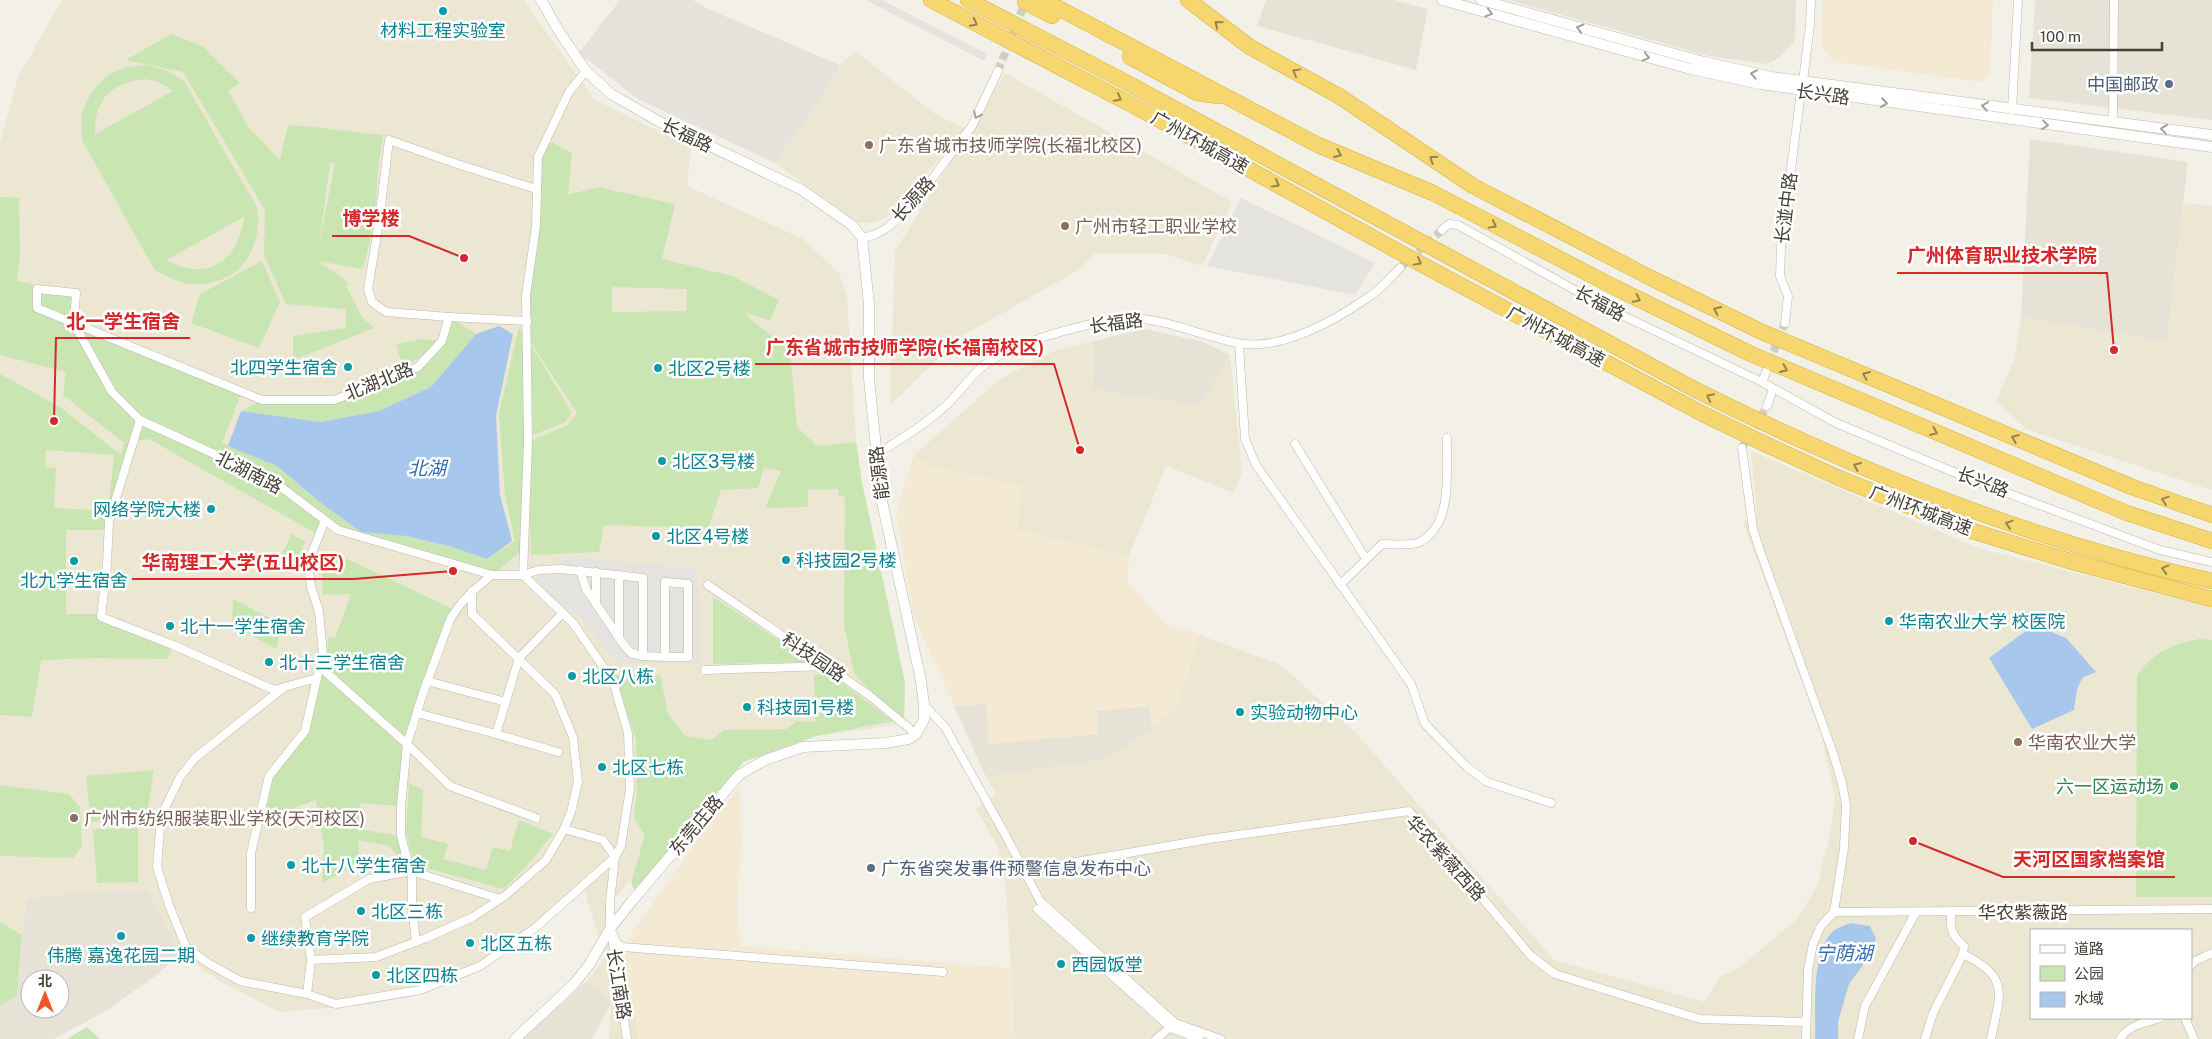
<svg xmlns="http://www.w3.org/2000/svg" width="2212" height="1039" font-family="'Public Sans','Noto Sans SC',sans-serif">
<rect width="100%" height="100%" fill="#f3f0e7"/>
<g fill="#e6e3d6" fill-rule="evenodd">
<path d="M1266 0H1394L1428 9 1416 70 1257 26Z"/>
<path d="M1508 0H1796L1795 41 1779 58 1767 64 1709 56Z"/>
<path d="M2035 0H2212V120L2029 98Z"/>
<path d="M2030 139 2188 162 2167 342 2021 318Z"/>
<path d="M1145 329 1201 341 1230 355 1201 406 1093 390 1094 341Z"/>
<path d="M986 703 989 743 1098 734 1096 711 1150 706 1152 728 1108 759 986 777 954 706Z"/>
<path d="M147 890 181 953 154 977 104 1012 54 1039H0V1006L17 996 26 898 90 891ZM30 979H60V1009H30Z"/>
<path d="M587 981 611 1004 592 1039H523Z"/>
</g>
<g fill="#f4e9d3">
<path d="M1823 0H1993L1990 74 1982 82 1834 62 1821 45Z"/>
<path d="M914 455 933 467 1021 485 1068 542 1129 556 1128 582 1164 623 1200 635 1177 709 1152 728 1150 706 1096 711 1098 734 989 744 986 704 954 706 913 615 896 511Z"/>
<path d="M740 787 741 848 737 913 741 946 1010 968 1015 1039H639L622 947 714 817Z"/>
</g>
<path fill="#e5e2dc" d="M620 0H693L708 9 840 65 823 95 775 163 638 99 579 53Z"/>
<g fill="#ebe7d2" fill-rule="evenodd">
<path d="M62 0H523L595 100 691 147 687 186 803 239 839 273 847 296 856 442 862 483 905 683 903 724 816 736 743 762 667 838 606 909 605 938 626 969 639 1039H609L611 1004 587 981 605 957 584 889 534 933 479 971 419 995 365 1005 279 1012 225 984 203 970 183 952 181 953 147 890 90 891 26 898 22 935 0 922V715L32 717 0 416V143L18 77Z"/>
<path d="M855 51 939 117 967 128 887 217 872 223 858 222 775 163 823 95 840 65Z"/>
<path d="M1005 73 1232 202 1202 266 1165 254 1095 253 1080 269 960 337 890 405 895 251Z"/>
<path d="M2183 203 2212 206V490L2026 429 1996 401 2015 358 2021 318 2167 342Z"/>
<path d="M1094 341 1093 390 1201 406 1230 355 1242 472 1234 493 1166 466 1129 556 1018 530 1021 485 933 467 914 455 1000 379 1054 351Z"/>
<path d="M1751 451 1978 548 2170 597 2212 605V1039H1015L1006 888 997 845 976 809 996 794 986 777 1108 759 1177 709 1200 635 1281 665 1357 734 1554 960 1705 1002 1720 976 1738 969 1797 919 1817 886 1831 830 1835 796 1821 734 1743 522 1757 515ZM2031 930H2191V1018H2031Z"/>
</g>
<g fill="#c9e5b2" fill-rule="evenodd">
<path d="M171 34 202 46 240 83 228 91 249 128 280 160 288 125C320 127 351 132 383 135L378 169 375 219 363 269 318 261 349 283 346 286 362 317 374 328 293 360V336L346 328V309L286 304 264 255 265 210 183 72 126 60ZM330 163 339 164H335L319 245Z"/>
<path d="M148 65 168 71 185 82C204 116 223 149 242 182 247 191 257 203 258 213 261 238 248 269 223 279 195 289 178 284 154 269L82 140 81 115 91 93 108 75 127 67ZM146 79 160 83 173 91 95 134C94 100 111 82 146 79ZM244 217C239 261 207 283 166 260Z"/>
<path d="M551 142 572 153 568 195 598 187 675 204 662 259 732 276 779 300 770 321 745 312 750 319 790 350 797 427 817 446 856 442 862 483 905 683 904 726 854 673 844 625 845 496H839L838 489 808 490V507L765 508 781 471 764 468 758 488 721 490 708 528 604 525 599 552 531 555 528 442 568 425 577 413 528 338 527 321 538 162ZM612 287 687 289 686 311 612 312Z"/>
<path d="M0 197 19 198 20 257 17 281 76 293 74 324 241 394 222 443 277 466 321 503 361 532 406 536 449 546 487 559 515 541 505 494 499 413 519 327 530 344 521 551 492 575 338 530 325 520 319 535 149 439 131 442 106 530H66V614H98L100 621 171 649 168 659 97 658 41 660 32 717 0 715V374L60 407 121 455 124 443 63 395 66 372 0 355ZM46 450 114 455 108 511 54 508 56 468 45 467Z"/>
<path d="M262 261 280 302 259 348 191 323 200 294Z"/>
<path d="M449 317 476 334 431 387 379 411 321 422 241 411 262 400H334L418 367 438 344 418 359 402 366 396 344 421 339 442 341Z"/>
<path d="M531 345 572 413 565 422 533 435Z"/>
<path d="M292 534 305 542 293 567 279 558Z"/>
<path d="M321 557 345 558 455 610 407 744 401 806 360 803 364 830 401 836 411 871 389 846 358 840 360 863 322 883 324 846 316 800 270 816 261 809 269 776 305 731 320 667 397 734 327 666 328 637 335 638 351 594 323 595Z"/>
<path d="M713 597 812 662 713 664Z"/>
<path d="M233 599 280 623 277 649 232 625Z"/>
<path d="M2199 639 2212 640V897H2136L2137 675C2156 651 2170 645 2199 639Z"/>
<path d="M827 672 893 721 816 736 743 762 637 895 631 883 645 835 634 818 637 791 636 740 615 675H660L668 714 685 736 712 740 724 730 787 729 797 721 815 722 814 675Z"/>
<path d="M154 770 146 819 91 822 86 776Z"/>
<path d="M409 783 423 790 421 837 448 844 443 859 486 870 493 847 510 851 519 820 553 834 531 861 504 889 415 865 406 833Z"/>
<path d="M0 785 69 794 80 807 82 846 73 858 0 856Z"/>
<path d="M138 828V882L97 883 93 829Z"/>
<path d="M0 922 22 935 17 996 0 1006Z"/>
<path d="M87 1027 100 1039H67Z"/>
</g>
<g fill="#e4e3df">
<path d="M866 0H882L987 54 984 61Z"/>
<path d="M1241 198 1375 263 1355 295 1207 266Z"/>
<path d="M569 557 697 569 701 663H620L581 618 532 582Z"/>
</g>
<g fill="#a7c8ec">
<path d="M499 326 513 334 496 416 500 495 512 541 487 559 449 546 406 536 361 532 321 503 277 466 228 446 241 411 321 422 379 411 431 387 476 334Z"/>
<path d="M2034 625 2066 638 2096 672 2082 678 2077 690 2074 710 2032 729 1989 658Z"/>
<path d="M1850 923 1870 926 1876 939 1866 961 1849 984 1838 1022V1039H1815C1816 1011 1810 946 1836 929 1840 927 1846 925 1850 923Z"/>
</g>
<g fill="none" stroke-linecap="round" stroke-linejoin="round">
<g stroke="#d0cdc4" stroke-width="8" stroke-dasharray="8 4" stroke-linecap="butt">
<path d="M998 71 1026 0"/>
<path d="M1400 268 1442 230"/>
<path d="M1769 363 1785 323"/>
<path d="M1742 448 1767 406"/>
</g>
<g stroke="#beb9aa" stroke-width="9">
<g id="minor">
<path d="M586 71 569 92 538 157 536 226 526 295 528 442 523 575 573 623 613 681 628 733 630 788 621 846 615 857 610 901V929L617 943 622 947 943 972"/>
<path d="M1803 81 1810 25 1811 0"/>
<path d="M2012 110 2018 0"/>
<path d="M2113 123 2114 0"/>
<path d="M1442 230 1449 224 1458 225 1607 308 1762 382 1836 423 1975 481 2072 517 2160 550 2212 562"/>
<path d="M862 238 874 235 887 228 913 204 972 126 998 71"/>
<path d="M449 317 386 312 372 302 368 289 379 222 389 140 457 164 536 189"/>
<path d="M527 321 449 317 442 341 418 367 334 400H262L37 308V289L76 293 74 324 112 392 140 420 273 481 338 530 492 575H523L539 570 561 569 643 578V656L665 657H688V584L665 582V657"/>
<path d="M1785 323 1788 296 1780 276 1781 247 1801 91"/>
<path d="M1239 344 1245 439 1256 465 1411 684 1425 724 1467 767 1487 782 1551 803"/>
<path d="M1762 382 1766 372"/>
<path d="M1767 406 1773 389"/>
<path d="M140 420 109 521 107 564 101 617 173 645 274 690 317 678 323 654 319 611 311 587 308 563 325 520"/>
<path d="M1295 444 1366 559"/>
<path d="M1742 448 1753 529 1759 548 1833 753 1842 783 1846 805 1844 848 1834 912 1821 926 1813 944 1808 970 1806 1039"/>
<path d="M877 454C899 440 922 427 942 409 959 395 971 373 990 361 1024 340 1065 330 1104 321 1152 310 1191 334 1237 343 1280 352 1336 320 1370 296 1381 289 1391 277 1400 268"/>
<path d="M580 570 586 589 624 645 631 653 643 656"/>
<path d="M619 575V638"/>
<path d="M708 585 869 695 916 734"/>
<path d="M1340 585 1382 544C1391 544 1413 546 1420 542 1454 524 1446 470 1447 438"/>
<path d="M596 604V572"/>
<path d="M320 667 407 744 450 786 536 818"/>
<path d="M705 670 827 666"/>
<path d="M427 681 506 702"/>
<path d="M283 688 195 758 180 777 161 816 157 867 169 905 186 947 208 963 240 981 307 994 336 1004 420 990 480 966 535 928 615 857 603 840 564 829"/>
<path d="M924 705 945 727 1006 836 1040 901 1175 1023 1220 1039"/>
<path d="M417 713 496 734"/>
<path d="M558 752 496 734 519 658 563 613"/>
<path d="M1024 871 1209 839 1409 811 1531 956 1555 974 1700 1019 1806 1022"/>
<path d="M251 908V853L269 776 305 731 317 678"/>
<path d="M1037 909 1171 1028 1199 1039"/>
<path d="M1834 912 2212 909"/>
<path d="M612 937 627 1039"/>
<path d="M416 942 412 907V878L401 836V806L407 744 423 693 450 620C460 601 476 588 492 575"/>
<path d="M1963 954C2011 977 2000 994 1991 1039"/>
<path d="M311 960 305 917 369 879 411 871 500 899"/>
<path d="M2191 965 2195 961 2212 953"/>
<path d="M307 994 311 960 376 957 426 938 473 917 506 895 546 860 564 829 571 812 578 782 573 737 555 694 472 614V591"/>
<path d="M2185 1018 2194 1039"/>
<path d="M1156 1039 1172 1026"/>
<path d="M1858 1039 1865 1006 1916 912"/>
<path d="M1925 1039 1933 1013 1963 954 1964 946C1951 935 1950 929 1951 912"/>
<path d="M2120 1039C2128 1025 2146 1022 2160 1018"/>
</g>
</g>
<g stroke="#beb9aa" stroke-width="11">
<g id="tertiary">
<path d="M1442 0 1687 68 1760 84 2212 147"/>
<path d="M1481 0 1704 62 1772 77 2212 135"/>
<path d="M515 1039 573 985 589 965 610 929 632 901 739 775 765 760 803 747 886 743 909 739 916 734 924 720V705L921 681 881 497 869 379V304L862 238 853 226 802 190 660 122 611 94 586 71 560 33 541 0"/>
</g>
</g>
<g stroke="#d5ae3f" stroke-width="16">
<g id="motorway">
<path d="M931 0 1134 106 1432 270 1703 414 1765 444 1839 478 1966 529 2076 563 2212 599"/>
<path d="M968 0 1118 78 1694 389C1859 472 2031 541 2212 581"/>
<path d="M1043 0 1318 145 1433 193 1616 288 1751 354 2127 513 2212 541"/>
<path d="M1188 0 1250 47 1339 96 1473 186 1651 278 1762 332 1920 398 2132 487 2212 515"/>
<path d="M1025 2 1052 16"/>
<path d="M1130 57 1197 93 1218 96"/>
</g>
</g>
<use href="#minor" stroke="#fff" stroke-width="8"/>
<use href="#tertiary" stroke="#fff" stroke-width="10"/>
<use href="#motorway" stroke="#f6d76f" stroke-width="15"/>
</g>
<defs><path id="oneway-chevron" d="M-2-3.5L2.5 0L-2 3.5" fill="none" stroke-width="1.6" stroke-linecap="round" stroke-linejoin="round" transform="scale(1.25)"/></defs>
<g stroke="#a2a09a">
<use href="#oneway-chevron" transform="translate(1489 13) rotate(16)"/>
<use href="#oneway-chevron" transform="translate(1580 28) rotate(-164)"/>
<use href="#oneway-chevron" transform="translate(1646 57) rotate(15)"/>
<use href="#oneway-chevron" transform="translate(1754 74) rotate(-169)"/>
<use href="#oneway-chevron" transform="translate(1884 103) rotate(8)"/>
<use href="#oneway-chevron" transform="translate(1985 106) rotate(-172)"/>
<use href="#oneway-chevron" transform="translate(977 115) rotate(116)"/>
<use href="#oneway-chevron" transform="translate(2045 125) rotate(7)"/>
<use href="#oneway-chevron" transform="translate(2164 129) rotate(-173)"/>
</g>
<g stroke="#958450">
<use href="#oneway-chevron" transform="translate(974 23) rotate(27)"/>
<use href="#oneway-chevron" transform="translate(1218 24) rotate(-141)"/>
<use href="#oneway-chevron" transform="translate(1296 72) rotate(-151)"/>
<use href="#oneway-chevron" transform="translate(1118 98) rotate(28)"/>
<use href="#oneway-chevron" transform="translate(1338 154) rotate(24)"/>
<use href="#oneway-chevron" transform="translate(1433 159) rotate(-146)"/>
<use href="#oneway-chevron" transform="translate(1276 184) rotate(29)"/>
<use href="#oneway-chevron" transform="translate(1493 225) rotate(29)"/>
<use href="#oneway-chevron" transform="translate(1418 262) rotate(29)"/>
<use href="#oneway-chevron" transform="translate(1637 299) rotate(26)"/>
<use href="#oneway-chevron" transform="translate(1717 310) rotate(-155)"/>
<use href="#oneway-chevron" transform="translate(1784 369) rotate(23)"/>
<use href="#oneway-chevron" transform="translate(1866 375) rotate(-157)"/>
<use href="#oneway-chevron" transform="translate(1710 397) rotate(-153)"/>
<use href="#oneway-chevron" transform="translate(1934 432) rotate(23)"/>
<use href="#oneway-chevron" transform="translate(2015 438) rotate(-157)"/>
<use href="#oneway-chevron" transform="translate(1857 466) rotate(-156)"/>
<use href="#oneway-chevron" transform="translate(2165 500) rotate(-161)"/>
<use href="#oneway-chevron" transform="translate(2009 524) rotate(-162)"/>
<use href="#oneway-chevron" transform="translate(2165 569) rotate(-165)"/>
</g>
<g fill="#0f9aa8" stroke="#fff" stroke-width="2">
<circle cx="443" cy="11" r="5"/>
<circle cx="348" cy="367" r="5"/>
<circle cx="658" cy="368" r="5"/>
<circle cx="662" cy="461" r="5"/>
<circle cx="211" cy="509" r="5"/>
<circle cx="656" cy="536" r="5"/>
<circle cx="786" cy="560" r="5"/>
<circle cx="74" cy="561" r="5"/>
<circle cx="1889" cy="621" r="5"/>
<circle cx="170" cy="626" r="5"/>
<circle cx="269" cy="662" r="5"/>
<circle cx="572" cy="676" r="5"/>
<circle cx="747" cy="707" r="5"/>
<circle cx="1240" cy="712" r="5"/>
<circle cx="602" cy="767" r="5"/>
<circle cx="291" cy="865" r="5"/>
<circle cx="361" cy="911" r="5"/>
<circle cx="121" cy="936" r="5"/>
<circle cx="251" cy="938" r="5"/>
<circle cx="470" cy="943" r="5"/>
<circle cx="1061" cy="964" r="5"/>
<circle cx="376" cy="975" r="5"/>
</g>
<g fill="#5c6f8a" stroke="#fff" stroke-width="2">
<circle cx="2169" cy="84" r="5"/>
<circle cx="871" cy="868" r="5"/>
</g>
<g fill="#8d6e63" stroke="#fff" stroke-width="2">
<circle cx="869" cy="145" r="5"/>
<circle cx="1065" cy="226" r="5"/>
<circle cx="2018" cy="742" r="5"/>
<circle cx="74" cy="818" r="5"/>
</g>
<circle fill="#2e9e5b" stroke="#fff" stroke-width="2" cx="2174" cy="786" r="5"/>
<g text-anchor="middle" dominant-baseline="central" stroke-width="5" stroke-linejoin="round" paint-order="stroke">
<g font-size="18" fill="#0d838f" stroke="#fff" text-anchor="start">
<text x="443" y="30" text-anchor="middle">材料工程实验室</text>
<text x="338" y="367" text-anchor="end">北四学生宿舍</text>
<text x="668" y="368">北区2号楼</text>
<text x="672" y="461">北区3号楼</text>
<text x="201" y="509" text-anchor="end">网络学院大楼</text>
<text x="666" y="536">北区4号楼</text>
<text x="796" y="560">科技园2号楼</text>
<text x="74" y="580" text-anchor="middle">北九学生宿舍</text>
<text x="1899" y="621">华南农业大学 校医院</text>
<text x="180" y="626">北十一学生宿舍</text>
<text x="279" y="662">北十三学生宿舍</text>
<text x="582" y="676">北区八栋</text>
<text x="757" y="707">科技园1号楼</text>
<text x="1250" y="712">实验动物中心</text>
<text x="612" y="767">北区七栋</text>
<text x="301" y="865">北十八学生宿舍</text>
<text x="371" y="911">北区三栋</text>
<text x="261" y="938">继续教育学院</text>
<text x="480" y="943">北区五栋</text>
<text x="121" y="955" text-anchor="middle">伟腾 嘉逸花园二期</text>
<text x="1071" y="964">西园饭堂</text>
<text x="386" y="975">北区四栋</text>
</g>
<g font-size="18" fill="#4e5e75" stroke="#fff" text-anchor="end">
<text x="2159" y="84">中国邮政</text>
<text x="881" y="868" text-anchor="start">广东省突发事件预警信息发布中心</text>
</g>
<g font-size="18" fill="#454136" stroke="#fff">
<text transform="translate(1823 94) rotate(8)">长兴路</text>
<text transform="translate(687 135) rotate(26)">长福路</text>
<text transform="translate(1200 142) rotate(29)">广州环城高速</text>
<text transform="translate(913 199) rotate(-48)">长源路</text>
<text transform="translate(1786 208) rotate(-83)">长湴中路</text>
<text transform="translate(1600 303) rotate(28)">长福路</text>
<text transform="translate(1116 323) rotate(-7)">长福路</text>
<text transform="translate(1556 336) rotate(28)">广州环城高速</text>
<text transform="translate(379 381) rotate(-22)">北湖北路</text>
<text transform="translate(249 472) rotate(27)">北湖南路</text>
<text transform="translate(879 473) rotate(-97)">能源路</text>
<text transform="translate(1983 482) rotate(21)">长兴路</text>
<text transform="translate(1921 510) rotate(21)">广州环城高速</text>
<text transform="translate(814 657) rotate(34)">科技园路</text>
<text transform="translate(696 825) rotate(-50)">东莞庄路</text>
<text transform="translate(1446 858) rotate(48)">华农紫薇西路</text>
<text x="2023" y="912">华农紫薇路</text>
<text transform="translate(619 984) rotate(81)">长江南路</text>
</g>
<g font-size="18" fill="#785e54" stroke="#fff" text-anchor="start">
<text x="879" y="145">广东省城市技师学院(长福北校区)</text>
<text x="1075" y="226">广州市轻工职业学校</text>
<text x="2028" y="742">华南农业大学</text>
<text x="84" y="818">广州市纺织服装职业学校(天河校区)</text>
</g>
<g font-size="18" fill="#27864d" stroke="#fff" text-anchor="end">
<text x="2164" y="786">六一区运动场</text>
</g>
<g font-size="19" font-style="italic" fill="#356dac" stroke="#fff">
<text x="427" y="468">北湖</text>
<text x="1844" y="953">宁荫湖</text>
</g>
</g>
<path fill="none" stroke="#d62828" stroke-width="2" d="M464 258L409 236H332M2114 350L2107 273H1897M54 421L56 338H190M1080 450L1054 364H755M453 571L354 579H132M1913 841L2003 877H2175"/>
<g fill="#d62828" stroke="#fff" stroke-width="2">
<circle cx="464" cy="258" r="5"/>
<circle cx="2114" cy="350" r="5"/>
<circle cx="54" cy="421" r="5"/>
<circle cx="1080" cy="450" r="5"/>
<circle cx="453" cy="571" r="5"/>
<circle cx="1913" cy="841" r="5"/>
</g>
<g font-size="19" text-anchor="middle" font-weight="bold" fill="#d62828" stroke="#fff" stroke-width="5" stroke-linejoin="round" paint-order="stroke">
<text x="371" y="225">博学楼</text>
<text x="2002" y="262">广州体育职业技术学院</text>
<text x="123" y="328">北一学生宿舍</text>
<text x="905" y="354">广东省城市技师学院(长福南校区)</text>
<text x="243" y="569">华南理工大学(五山校区)</text>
<text x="2089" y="866">天河区国家档案馆</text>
</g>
<rect x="2030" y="929" width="162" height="90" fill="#ffffff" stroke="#b5b3af"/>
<rect x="2040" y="945" width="25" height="8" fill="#ffffff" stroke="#b5b3af"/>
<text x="2074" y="954" font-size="15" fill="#454136">道路</text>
<rect x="2040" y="966" width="25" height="15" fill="#c9e5b2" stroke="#b5b3af"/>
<text x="2074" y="979" font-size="15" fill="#454136">公园</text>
<rect x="2040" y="992" width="25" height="15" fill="#a7c8ec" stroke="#b5b3af"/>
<text x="2074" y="1004" font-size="15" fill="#454136">水域</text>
<g transform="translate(45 994)"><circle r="24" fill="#ffffff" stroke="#b5b3af"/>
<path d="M0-4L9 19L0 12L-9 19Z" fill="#ef5722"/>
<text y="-8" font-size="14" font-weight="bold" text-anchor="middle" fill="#454136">北</text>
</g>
<path d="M2032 42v8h130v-8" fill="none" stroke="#454136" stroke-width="2.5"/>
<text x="2040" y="42" font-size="15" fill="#454136" stroke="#ffffff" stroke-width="4" paint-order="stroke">100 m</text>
</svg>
